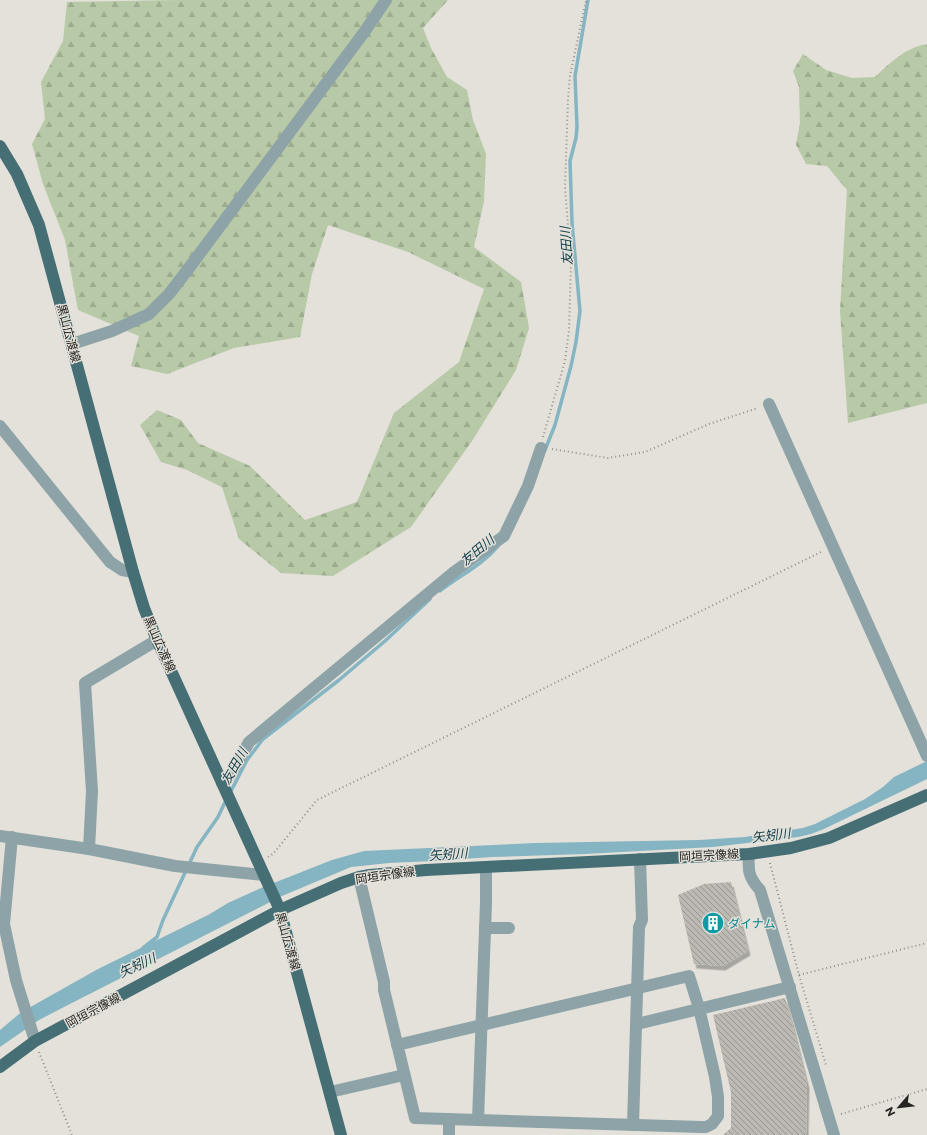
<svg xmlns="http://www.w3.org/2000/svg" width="927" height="1135" font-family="Montserrat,'Noto Sans JP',sans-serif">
<defs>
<pattern id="forest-firs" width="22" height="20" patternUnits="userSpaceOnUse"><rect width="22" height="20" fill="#b7c9a7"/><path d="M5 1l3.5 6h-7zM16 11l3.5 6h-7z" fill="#9dac8f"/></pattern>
<pattern id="building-back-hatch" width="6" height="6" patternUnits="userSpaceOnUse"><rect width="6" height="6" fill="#bbb9b1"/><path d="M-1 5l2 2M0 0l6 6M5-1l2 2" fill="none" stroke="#989690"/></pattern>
<filter id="shadow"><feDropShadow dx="2.5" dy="4.5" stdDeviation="0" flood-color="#0004"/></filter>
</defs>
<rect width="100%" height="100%" fill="#e3e1d9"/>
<g fill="url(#forest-firs)">
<path d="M178 0H448L423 28 431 48 447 77 467 90 473 120 486 154 484 201 474 247 521 282 529 328 516 370 472 441 411 527 333 576 281 573 239 539 222 487 187 470 161 462 140 425 157 410 181 420 198 443 250 466 305 520 357 502 394 413 459 362 484 289 408 252 328 225 312 274 300 337 234 348 167 374 131 366 139 336 78 310 65 240 43 184 32 144 45 119 41 82 63 41 67 2Z"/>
<path d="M927 44V403L848 423 840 311 847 190 827 166 806 164 796 145 800 123 799 87 793 71 803 54 826 70 852 78 875 77C890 63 906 47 927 44Z"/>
</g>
<path fill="#85b4c3" d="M927 761V779L824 829 811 834 798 837 713 847 585 854 492 857 434 861 389 863 351 867 282 896 64 1007 39 1020 0 1047V1030L19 1014 34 1005 98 969 208 915 228 903 261 888 332 860 364 851 535 843 699 840 745 837 784 831 803 828 815 824 865 799 883 787 894 777Z"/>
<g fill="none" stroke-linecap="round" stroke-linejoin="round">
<g stroke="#85b4c3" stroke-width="3.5">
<path d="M545 450 555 425 571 366 576 342 580 311 572 223 570 161 576 138 577 127 575 76 588 0"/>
<path d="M440 591C459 576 482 565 498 546"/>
<path d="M230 793 247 760 263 739 339 680 385 641 430 599"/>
<path d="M143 948 157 937 163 920 197 847 218 817 226 800"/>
</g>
</g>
<g fill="url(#building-back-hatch)" filter="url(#shadow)">
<path d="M731 882 748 951 723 966 694 964 678 895 704 884Z"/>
<path d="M785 998 793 1027 807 1084 806 1135H723L731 1128V1092L713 1015Z"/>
</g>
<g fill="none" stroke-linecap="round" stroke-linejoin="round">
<g stroke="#918f89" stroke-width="2" stroke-dasharray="1 3" stroke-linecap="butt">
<path d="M543 437 565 361 569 330 571 264 565 187 568 98 570 76 586 0"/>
<path d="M552 449 608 458 645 452 709 424 758 408"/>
<path d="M268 857 273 854 317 800 823 551"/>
<path d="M770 863 799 975 826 1065"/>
<path d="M799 975 927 943"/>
<path d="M39 1052 72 1135"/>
<path d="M841 1114 927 1089"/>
</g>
<g stroke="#8da3a7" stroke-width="12">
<path d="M72 344 112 331 149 314 169 294 189 268 365 31 386 0"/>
<path d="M769 404 927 756"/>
<path d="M0 426 110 562 122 570 133 572"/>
<path d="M222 783 232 773 249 742 454 572 504 536 528 486 541 448"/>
<path d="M0 836 89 849 175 866 264 875"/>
<path d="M12 837 4 924 16 980 35 1041"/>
<path d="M89 849 92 791 85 683 157 640"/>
<path d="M749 854C748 870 748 877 760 890L834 1135"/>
<path d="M359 877 384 982V990L415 1118 701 1127H706L712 1124 718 1116V1097L715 1077 699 1008 689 976 397 1045"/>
<path d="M485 928H509"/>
<path d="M637 1024 790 987"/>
<path d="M330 1092 404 1075"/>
<path d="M478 1120 486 903V867"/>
<path d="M633 1125 639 927 642 920 640 859"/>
<path d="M449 1135V1119"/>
</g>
<g stroke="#466e75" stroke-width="12">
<path d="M0 146 17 174 39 225 133 572 144 608 157 640 280 910 341 1135"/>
<path d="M0 1067 35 1041 280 910 341 883 359 877 370 875 426 870 749 854 791 848 829 838 927 795"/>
</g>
</g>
<defs>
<g id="building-disc" transform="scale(1.15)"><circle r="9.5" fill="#0f9aa8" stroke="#e3e1d9"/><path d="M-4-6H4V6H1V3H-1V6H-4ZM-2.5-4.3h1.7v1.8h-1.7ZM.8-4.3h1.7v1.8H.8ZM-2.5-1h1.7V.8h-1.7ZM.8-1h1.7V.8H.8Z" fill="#fff"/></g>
</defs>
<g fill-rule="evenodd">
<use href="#building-disc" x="713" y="923"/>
</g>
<g text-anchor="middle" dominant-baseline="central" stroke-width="3" stroke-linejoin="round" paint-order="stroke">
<g font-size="12" fill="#262522" stroke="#e3e1d9">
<text transform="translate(69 333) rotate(75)">黒山広渡線</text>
<text transform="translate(160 644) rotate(66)">黒山広渡線</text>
<text transform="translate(709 855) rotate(-3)">岡垣宗像線</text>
<text transform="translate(385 875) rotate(-8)">岡垣宗像線</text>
<text transform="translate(288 941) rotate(74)">黒山広渡線</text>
<text transform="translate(93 1010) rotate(-28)">岡垣宗像線</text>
</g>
<g font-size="12" fill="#0d838f" stroke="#e3e1d9" text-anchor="start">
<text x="728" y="923">ダイナム</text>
</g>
<g font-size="13" font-style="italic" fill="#0f3b47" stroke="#e3e1d9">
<text transform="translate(566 246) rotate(-94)">友田川</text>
<text transform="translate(477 550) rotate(-40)">友田川</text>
<text transform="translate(234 766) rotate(-60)">友田川</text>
<text transform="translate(771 835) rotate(-7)">矢矧川</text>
<text transform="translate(448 854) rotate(-4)">矢矧川</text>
<text transform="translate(137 965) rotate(-25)">矢矧川</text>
</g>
</g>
<g transform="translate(899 1107) rotate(242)" stroke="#e3e1d9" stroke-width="3" paint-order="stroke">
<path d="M0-3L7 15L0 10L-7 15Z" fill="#262522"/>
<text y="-6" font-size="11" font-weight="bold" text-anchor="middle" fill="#262522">N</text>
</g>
</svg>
